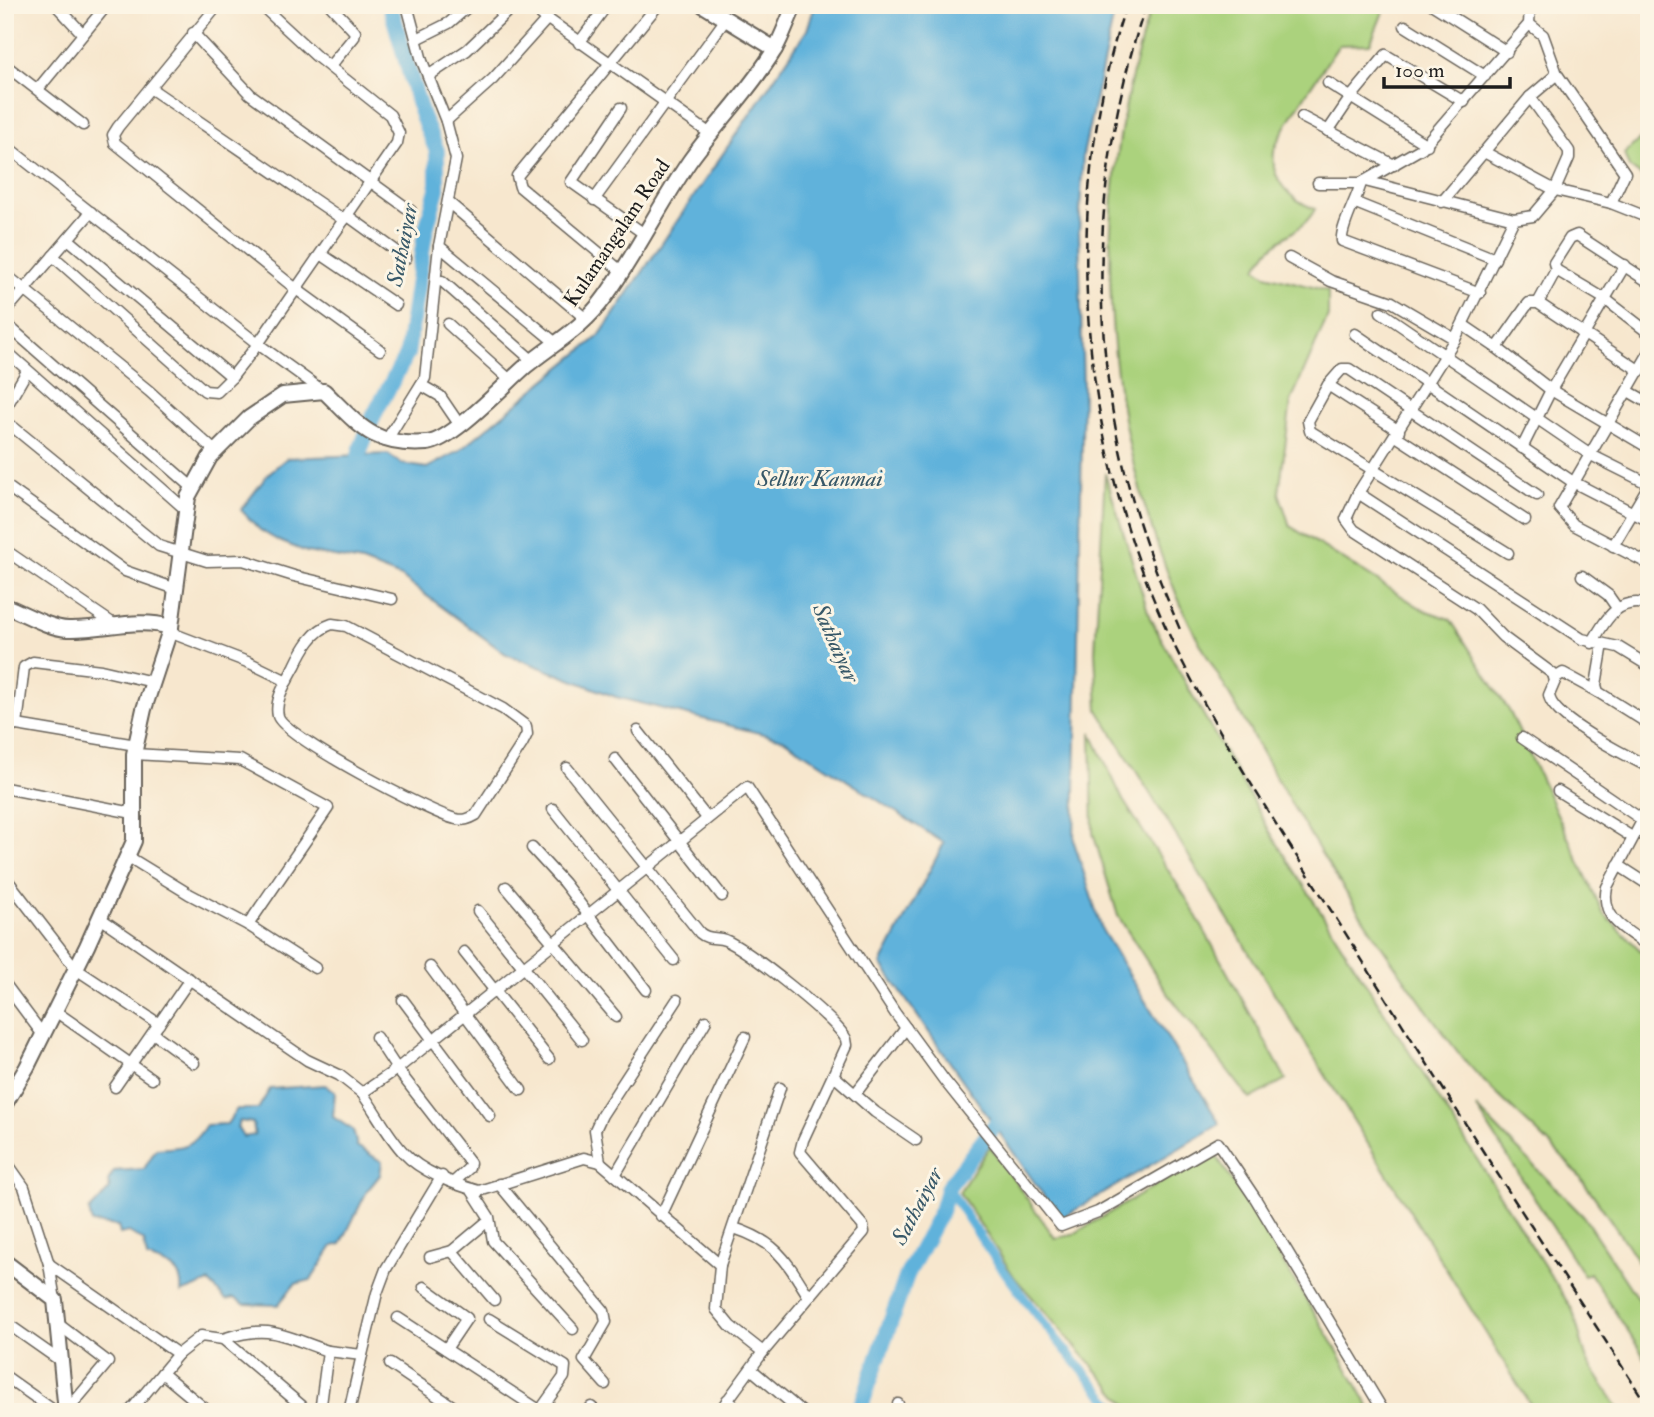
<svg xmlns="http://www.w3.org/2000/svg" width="1654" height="1417" font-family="'IM FELL Double Pica',serif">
<rect width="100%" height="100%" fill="#fcf5e5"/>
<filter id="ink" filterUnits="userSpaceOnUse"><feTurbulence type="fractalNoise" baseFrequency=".0143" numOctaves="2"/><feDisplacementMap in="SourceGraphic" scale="14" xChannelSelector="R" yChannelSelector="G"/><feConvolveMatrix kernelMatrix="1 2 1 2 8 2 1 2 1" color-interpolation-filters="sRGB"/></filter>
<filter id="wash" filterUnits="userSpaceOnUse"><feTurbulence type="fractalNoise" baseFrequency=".00686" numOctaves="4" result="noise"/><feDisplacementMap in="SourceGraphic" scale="28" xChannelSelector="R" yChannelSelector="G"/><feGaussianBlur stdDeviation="1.57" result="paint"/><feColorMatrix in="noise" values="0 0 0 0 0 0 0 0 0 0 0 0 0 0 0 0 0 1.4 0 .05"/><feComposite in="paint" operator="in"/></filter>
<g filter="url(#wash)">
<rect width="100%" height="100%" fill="#f7e7ce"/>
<g fill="#abd27d" stroke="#64774c" stroke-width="2">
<path d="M1152 5H1386L1370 44 1339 45C1326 64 1277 134 1274 152 1270 181 1291 200 1315 209 1301 236 1273 235 1256 268L1266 275 1328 291V316L1291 401 1279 493 1290 526 1424 610 1450 619 1510 712 1603 913 1649 959V1278C1625 1243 1602 1204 1575 1171 1537 1127 1490 1094 1454 1047 1379 947 1310 841 1250 731 1226 687 1198 645 1178 598 1098 411 1088 198 1152 5Z"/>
<path d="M1649 130V182L1629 167 1624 154Z"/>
<path d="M1105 473 1150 618 1195 700 1272 835 1573 1311 1587 1361 1621 1412H1535L1098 710 1095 652Z"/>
<path d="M1091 732 1123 800 1188 901 1286 1079 1250 1099 1166 991 1118 916 1093 833Z"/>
<path d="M1476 1107 1583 1216 1649 1316V1364L1590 1273 1584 1276Z"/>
<path d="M990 1146 1055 1238 1072 1235 1210 1153 1216 1155 1330 1338 1372 1412H1133L1015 1278 959 1192Z"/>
</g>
<g fill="#60b2db" stroke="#3e677c" stroke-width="2" fill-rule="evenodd">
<path d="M815 5H1116L1083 155 1079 232 1083 390 1074 842 1102 930 1220 1124 1060 1219 881 964 944 843 783 739 616 697 506 654 401 577 362 562 307 552 279 541 260 530 241 510 269 473 287 458 388 454 402 464 427 468 459 451 599 336 807 30Z"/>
<path d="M325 1085 335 1091 333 1117 353 1130 357 1146 382 1162 380 1175 367 1191 341 1244 333 1246 311 1280 295 1284 278 1305 244 1304 234 1298 226 1300 209 1282 181 1293C184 1268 168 1265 147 1258L144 1241 129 1232 120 1234 118 1226 92 1223 89 1211 110 1189 108 1181 114 1171 144 1169 156 1149C183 1147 191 1149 206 1125L227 1124 237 1109H258L270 1089ZM240 1121 253 1123 255 1135 243 1137 237 1127Z"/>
</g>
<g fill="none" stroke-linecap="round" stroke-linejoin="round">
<path stroke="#60b2db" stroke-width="9" d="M948 1187C997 1268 1056 1342 1119 1412"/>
<g stroke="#60b2db" stroke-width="16">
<path d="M364 477 359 456 361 448 374 415 407 354 425 233 437 189V151L422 116 390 5"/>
<path d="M859 1412 907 1275 941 1211 948 1187 1007 1109"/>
</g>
</g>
</g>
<g filter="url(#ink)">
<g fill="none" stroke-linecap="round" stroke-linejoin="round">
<g stroke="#69635a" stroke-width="13">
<g id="street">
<path d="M56 5 82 33"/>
<path d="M218 5 118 127 113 135 115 143 296 289 380 350"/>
<path d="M330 5 355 32 354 37 331 65"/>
<path d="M407 5 422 61 446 121 456 159 439 246 557 344"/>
<path d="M528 5 709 133"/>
<path d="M1433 5 1507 52"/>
<path d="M1529 24 1543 35 1557 74 1625 173 1611 203"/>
<path d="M1405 26 1485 76"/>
<path d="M193 33 250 94 411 211"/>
<path d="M417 39 449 23 470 5"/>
<path d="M579 43 607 5"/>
<path d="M5 65 83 125"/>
<path d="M428 76 467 50 514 5"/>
<path d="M1328 83 1427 145"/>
<path d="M150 88 344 220"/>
<path d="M38 89 107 5"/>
<path d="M621 108 571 182 643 233"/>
<path d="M1302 117 1394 165"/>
<path d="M446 121 493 79 547 19"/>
<path d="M1328 131 1351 97 1386 55 1464 102"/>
<path d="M5 145 258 344 323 391"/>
<path d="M1486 153 1555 190 1569 158V151L1530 97 1557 74"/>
<path d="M1365 181 1514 219 1533 216 1555 190 1611 203 1649 218"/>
<path d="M1318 183H1361L1422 148 1529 24 1530 5"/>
<path d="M1361 183C1357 199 1340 228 1342 241L1480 293"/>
<path d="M594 200 726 19"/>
<path d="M448 202 586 319"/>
<path d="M1442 202 1530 97"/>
<path d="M1356 203 1495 259"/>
<path d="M348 216 406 258"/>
<path d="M1514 219 1455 339 1358 493 1346 519 1354 530 1476 609 1503 637 1553 674 1555 681 1549 695C1551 718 1627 756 1649 767"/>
<path d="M68 239 232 377"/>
<path d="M321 254 396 305"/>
<path d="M53 256 205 391 217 392 232 377 258 344 397 143 399 133 390 115 316 56 261 5"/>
<path d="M1289 258 1331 281 1392 302 1455 339"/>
<path d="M621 271 520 187 517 176 658 5"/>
<path d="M5 274 149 391 216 452"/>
<path d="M442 281 533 361"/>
<path d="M1649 282 1577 235 1570 238 1554 263 1556 270 1605 299 1649 333"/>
<path d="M1538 303 1556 270"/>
<path d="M5 312 91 212"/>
<path d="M1381 312 1589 454 1649 484"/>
<path d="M5 323 193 488"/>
<path d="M448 324 511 381"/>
<path d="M1463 325 1497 348 1525 308 1529 303H1538L1640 371"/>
<path d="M1355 334 1573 482 1649 521"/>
<path d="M1497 348 1551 390 1649 448"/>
<path d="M5 350 186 510"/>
<path d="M1649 353 1559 508 1574 525 1649 564"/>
<path d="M421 385 440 396 459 424"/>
<path d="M1328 385 1342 369H1349L1537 495"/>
<path d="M1628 391 1649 403"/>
<path d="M5 409 27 371"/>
<path d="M5 424 13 427 159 546 207 561 243 560 294 576 392 599"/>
<path d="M1399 431 1328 385 1308 421 1310 431 1508 553"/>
<path d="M1396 436 1525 520"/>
<path d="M386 441 425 378 439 246"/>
<path d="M1522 448 1551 390 1625 265"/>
<path d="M5 485 125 571 176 589"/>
<path d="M1358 493 1582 639 1618 647 1649 666"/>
<path d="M1613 546 1649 485"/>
<path d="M5 550 115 625"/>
<path d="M1582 576 1608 595 1617 608"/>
<path d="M332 624 346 626 503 709 526 726 527 734 522 744 476 815C469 819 464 821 456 819 431 814 283 736 278 716 274 699 287 681 295 666 303 649 313 630 332 624Z"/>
<path d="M169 632 250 663 287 681"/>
<path d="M1592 643C1606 619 1618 596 1649 605"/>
<path d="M1603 644 1596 685 1598 692 1649 724"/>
<path d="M1555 678 1563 673 1598 692"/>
<path d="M5 723 136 745"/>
<path d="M17 725 24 667 33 662 101 670 153 682"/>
<path d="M638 731 707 818"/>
<path d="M1522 738 1641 819"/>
<path d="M615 759 722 896"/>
<path d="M567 768 700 933C708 940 716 937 725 940 748 950 834 1017 846 1039L847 1045 803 1140 800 1152 863 1226 864 1232 763 1352 719 1412"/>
<path d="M5 788 133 813"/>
<path d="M1558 791 1632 837"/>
<path d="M1649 808 1607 887C1600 919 1626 930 1649 946"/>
<path d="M553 809 674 960"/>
<path d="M532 848 564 883 646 990"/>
<path d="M127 856 189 894 248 925 328 808 240 760 134 754"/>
<path d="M1618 865 1649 885"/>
<path d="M5 877 76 969 159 1024"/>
<path d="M506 887 616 1017"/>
<path d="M478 911 582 1040"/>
<path d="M100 918 307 1060 339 1075 362 1093 397 1069 376 1037"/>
<path d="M248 925 315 968"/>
<path d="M464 952 549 1059"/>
<path d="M430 967 521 1090"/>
<path d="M5 984 43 1035"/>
<path d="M403 1000 490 1116"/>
<path d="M55 1011 152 1079"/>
<path d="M153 1033 194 1063"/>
<path d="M833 1075 875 1112 916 1140"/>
<path d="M115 1087 190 979"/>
<path d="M362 1093C376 1112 388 1136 404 1153 420 1171 455 1185 479 1191L584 1158 600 1162 720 1265 716 1309 730 1326 763 1352"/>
<path d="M855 1094 906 1028"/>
<path d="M5 1160 24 1187 49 1264"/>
<path d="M600 1162 595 1130 602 1115 677 1000"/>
<path d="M615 1175 706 1021"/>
<path d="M454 1182 469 1168 470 1163 397 1069 747 787 895 1013 944 1080 1061 1226 1098 1212 1218 1143 1255 1198 1384 1412"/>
<path d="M499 1184 604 1311 606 1322 584 1360 605 1384"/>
<path d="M471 1189 489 1217 493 1241 573 1329"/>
<path d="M661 1216 745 1037"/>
<path d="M734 1228C777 1242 786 1260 809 1297"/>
<path d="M452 1251 494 1300"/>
<path d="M430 1257 452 1251 489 1220"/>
<path d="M720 1265 780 1088"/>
<path d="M424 1287 467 1318 446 1349"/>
<path d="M55 1300 49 1264 178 1354 201 1336 223 1339 302 1406"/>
<path d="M398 1318 542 1412"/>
<path d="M489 1319 565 1366 564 1377 539 1412"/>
<path d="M5 1322 62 1362"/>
<path d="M58 1324 108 1362 66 1412"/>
<path d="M223 1339C270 1323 283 1336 328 1351"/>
<path d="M390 1364 461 1412"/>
<path d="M751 1369 802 1412"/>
<path d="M162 1373 209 1412"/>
<path d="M5 1376 56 1412"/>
<path d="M727 1400 742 1412"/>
<path d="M898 1404 899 1412"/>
<path d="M135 1412 132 1409 178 1354"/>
<path d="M320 1412 328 1351 362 1355 377 1293 386 1269 442 1176"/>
<path d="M349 1412 362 1355"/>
<path d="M588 1412 591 1407 597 1412"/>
</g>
</g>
<g stroke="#69635a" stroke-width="18">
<g id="secondary">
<path d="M703 5 775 49"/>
<path d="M5 606C24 613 48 628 68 629 105 630 135 617 171 627"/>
<path d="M5 1104 27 1067 87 946 134 841V754L144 709 171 627 188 497 210 457 249 418 283 395 324 391C359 425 373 447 427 443 452 441 506 383 526 366 554 343 583 328 605 297 636 254 659 206 689 162 716 124 751 89 775 49 783 35 788 19 795 5"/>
<path d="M5 1262 55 1300 66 1412"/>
</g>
</g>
<use href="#street" stroke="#fff" stroke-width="10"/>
<use href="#secondary" stroke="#fff" stroke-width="14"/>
<g stroke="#1c1c1c" stroke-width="2.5" stroke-dasharray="10 5" stroke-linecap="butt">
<path d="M1126 5C1056 217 1081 461 1181 659 1231 759 1295 852 1354 947 1450 1102 1550 1255 1649 1408"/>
<path d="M1146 5C1089 174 1086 358 1141 528 1152 563 1167 598 1181 632"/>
</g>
</g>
</g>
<g text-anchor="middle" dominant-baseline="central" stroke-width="6" stroke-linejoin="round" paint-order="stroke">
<g font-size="21" fill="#1c1c1c" stroke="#fcf5e5">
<text transform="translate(617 233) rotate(-56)">Kulamangalam Road</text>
</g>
<g font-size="23" font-style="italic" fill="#375868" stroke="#fcf5e5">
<text transform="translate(402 245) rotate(-79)">Sathaiyar</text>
<text x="820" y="478">Sellur Kanmai</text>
<text transform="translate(836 643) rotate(66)">Sathaiyar</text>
<text transform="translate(917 1206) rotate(-62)">Sathaiyar</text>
</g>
</g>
<rect width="1654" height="1417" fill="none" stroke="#fcf5e5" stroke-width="28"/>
<path d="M1384 77v10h126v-10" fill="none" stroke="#1c1c1c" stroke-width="3.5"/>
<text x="1395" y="77" font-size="21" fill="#1c1c1c" stroke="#fcf5e5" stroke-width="5" paint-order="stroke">100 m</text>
</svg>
